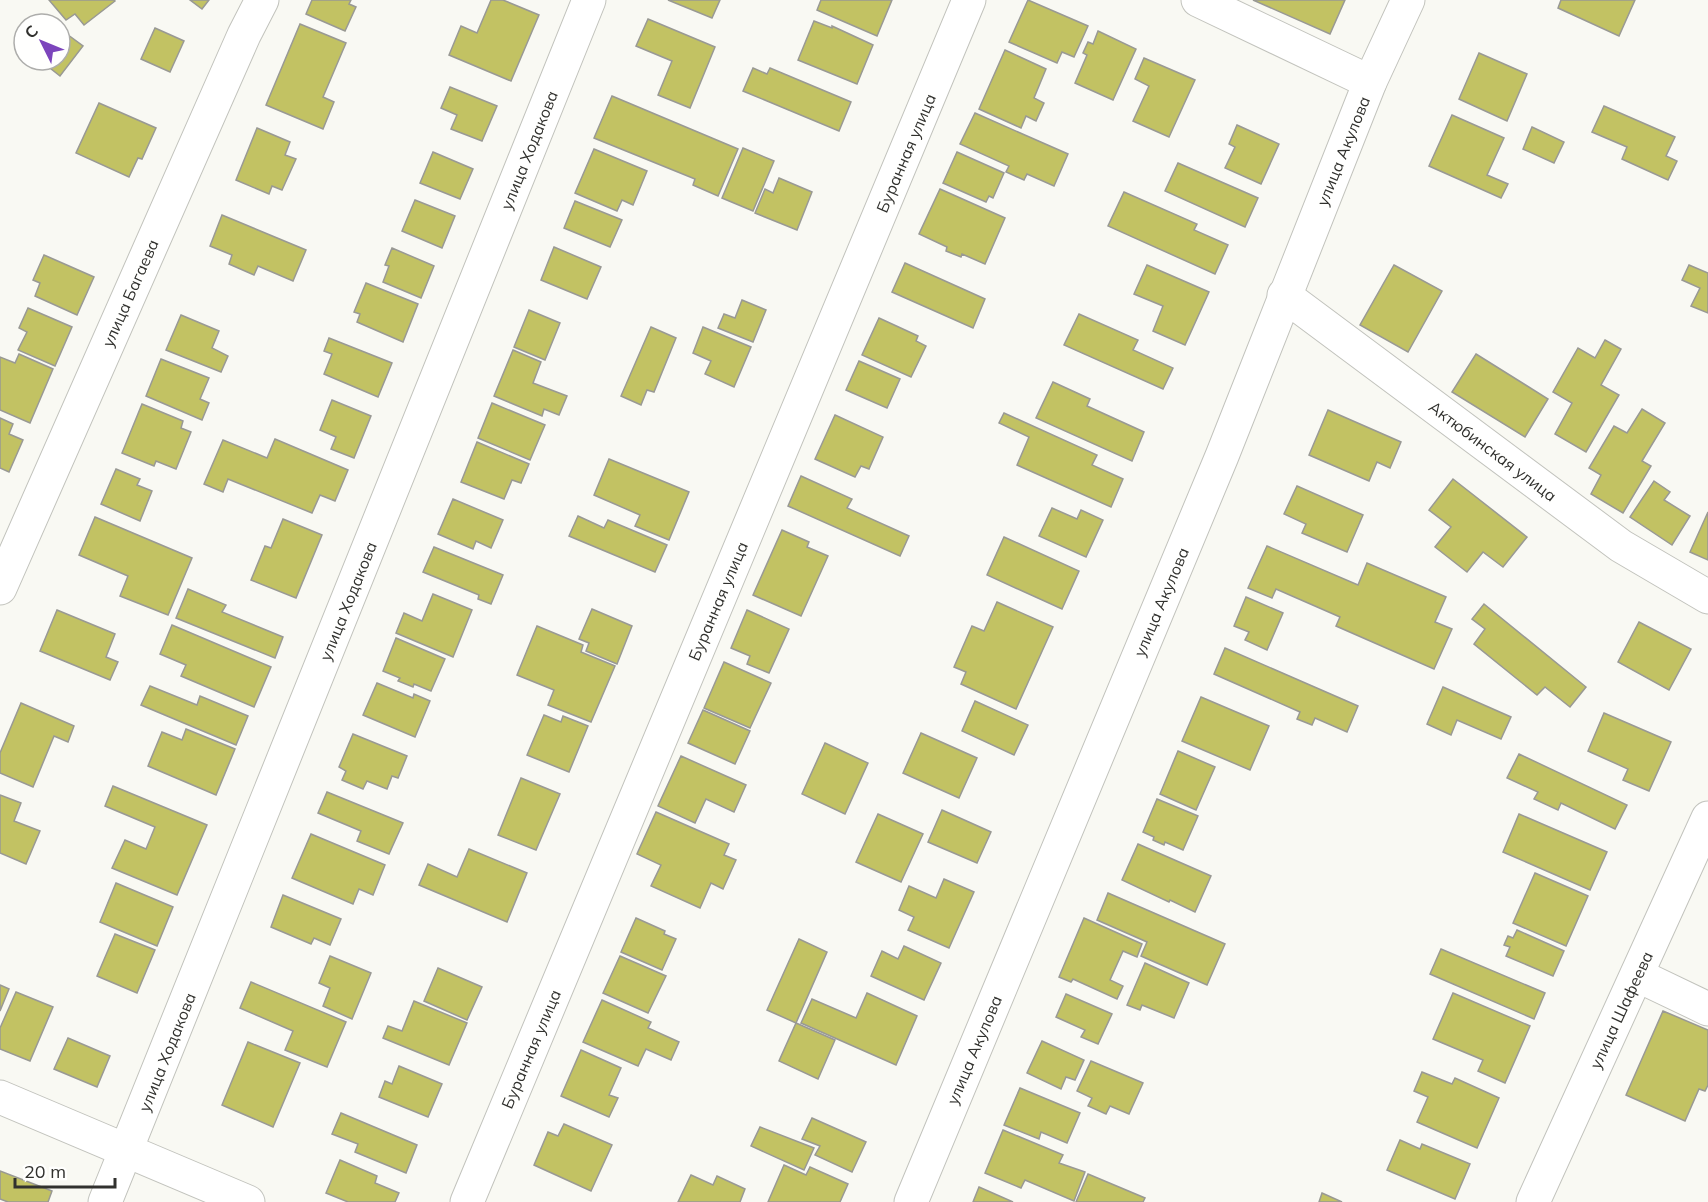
<svg xmlns="http://www.w3.org/2000/svg" width="1708" height="1202" font-family="Mulish,sans-serif">
<rect width="100%" height="100%" fill="#f9f9f3"/>
<g fill="#c2c263" stroke="#999994" stroke-width="1.5">
<path d="M49 0H114L115 1 84 25 75 14 66 20Z"/>
<path d="M190 0H209L202 9Z"/>
<path d="M312 0H351L349 4 356 7 345 31 306 14Z"/>
<path d="M491 0H503L539 15 511 81 449 55 461 26 477 33Z"/>
<path d="M668 0H720L712 18Z"/>
<path d="M821 0H892L877 36 817 10Z"/>
<path d="M1028 0 1088 26 1074 57 1062 52 1057 63 1009 42Z"/>
<path d="M1253 0H1345L1330 34Z"/>
<path d="M1561 0H1635L1619 36 1558 8Z"/>
<path d="M648 19 715 47 690 108 658 95 672 61 636 46Z"/>
<path d="M814 21 832 28V26L873 45 857 84 798 60Z"/>
<path d="M300 24 346 43 323 97 334 102 323 129 266 105Z"/>
<path d="M155 28 184 41 170 72 141 59Z"/>
<path d="M60 29 83 46 60 76 45 64 48 60H60Z"/>
<path d="M1098 31 1136 49 1113 100 1075 83 1087 55 1083 53 1088 42 1093 44Z"/>
<path d="M1005 50 1046 69 1034 98 1044 103 1036 121 1026 116 1021 128 979 109Z"/>
<path d="M1479 53 1527 74 1507 121 1459 99Z"/>
<path d="M1144 58 1195 80 1169 137 1133 121 1149 86 1135 79Z"/>
<path d="M753 68 767 74 770 68 851 102 839 131 743 91Z"/>
<path d="M450 87 497 106 482 141 451 129 457 115 441 108Z"/>
<path d="M612 96 738 149 718 196 693 185 695 179 594 138Z"/>
<path d="M99 103 156 128 142 159 138 158 129 177 76 153Z"/>
<path d="M1604 106 1675 137 1666 156 1677 161 1668 180 1622 159 1627 147 1592 132Z"/>
<path d="M975 113 1068 154 1054 186 1027 174 1024 180 1006 172 1009 166 960 144Z"/>
<path d="M1452 115 1504 138 1487 175 1508 184 1501 198 1429 166Z"/>
<path d="M1237 125 1279 144 1261 184 1225 168 1235 147 1229 144Z"/>
<path d="M1532 127 1564 142 1554 163 1523 149Z"/>
<path d="M257 128 290 142 285 155 296 159 282 190 272 186 269 194 236 180Z"/>
<path d="M743 148 774 161 753 211 722 198Z"/>
<path d="M594 149 647 171 633 205 622 200 617 211 575 193Z"/>
<path d="M433 152 473 169 460 199 420 183Z"/>
<path d="M957 152 1004 173 993 198 989 196 986 202 943 183Z"/>
<path d="M1178 163 1258 198 1245 227 1165 191Z"/>
<path d="M779 178 812 192 797 230 755 213 765 189 773 193Z"/>
<path d="M940 189 1005 218 985 264 962 254 961 257 946 251 947 247 919 234Z"/>
<path d="M1124 192 1197 224 1194 230 1228 245 1215 274 1108 226Z"/>
<path d="M415 200 455 216 442 248 402 231Z"/>
<path d="M575 201 622 220 610 247 564 228Z"/>
<path d="M222 215 306 250 293 281 258 266 254 275 229 264 232 255 210 246Z"/>
<path d="M554 247 601 267 587 299 541 280Z"/>
<path d="M392 248 434 266 421 298 383 282 389 266 385 265Z"/>
<path d="M44 255 94 277 77 315 35 296 40 283 33 280Z"/>
<path d="M905 263 985 299 973 328 892 292Z"/>
<path d="M1147 265 1209 292 1185 345 1153 331 1163 306 1134 294Z"/>
<path d="M1394 265 1442 291 1408 352 1360 325Z"/>
<path d="M1689 265 1708 273V313L1691 306 1700 288 1682 280Z"/>
<path d="M366 283 418 304 403 342 357 322 360 314 354 312Z"/>
<path d="M742 300 766 310 753 342 718 328 724 314 735 318Z"/>
<path d="M28 308 72 327 55 366 18 350 27 332 19 328Z"/>
<path d="M529 310 560 323 545 360 514 347Z"/>
<path d="M1079 314 1138 340 1133 350 1173 368 1163 389 1064 345Z"/>
<path d="M181 315 219 331 212 348 228 356 221 372 166 350Z"/>
<path d="M879 318 918 336 916 341 926 346 911 377 862 355Z"/>
<path d="M651 327 676 338 654 392 647 390 641 405 621 396Z"/>
<path d="M703 327 751 347 734 387 705 374 711 361 693 353Z"/>
<path d="M329 338 392 363 378 397 324 374 332 354 324 351Z"/>
<path d="M1605 340 1621 349 1601 385 1619 395 1586 452 1555 434 1572 403 1553 392 1578 348 1595 358Z"/>
<path d="M513 350 541 362 533 383 567 396 559 415 544 409 542 416 494 396Z"/>
<path d="M19 354 53 369 30 423 0 410V357L15 363Z"/>
<path d="M1476 354 1548 399 1525 437 1452 392Z"/>
<path d="M161 359 209 378 200 399 209 403 202 420 146 396Z"/>
<path d="M859 361 900 379 887 408 846 390Z"/>
<path d="M1053 382 1090 399 1087 406 1144 432 1132 461 1036 418Z"/>
<path d="M332 400 371 416 354 458 331 449 336 437 320 430Z"/>
<path d="M492 403 545 425 530 460 478 438Z"/>
<path d="M142 404 183 421 181 428 191 432 176 469 156 461 154 466 122 453Z"/>
<path d="M1642 409 1665 423 1642 461 1651 466 1623 513 1591 494 1601 475 1589 468 1614 426 1627 433Z"/>
<path d="M1328 410 1401 442 1390 468 1377 462 1369 481 1309 455Z"/>
<path d="M1004 413 1097 455 1092 465 1123 479 1111 507 1017 465 1029 437 999 423Z"/>
<path d="M835 415 883 437 869 469 861 466 855 477 815 459Z"/>
<path d="M0 418 13 424 9 434 23 440 9 472 0 468Z"/>
<path d="M275 439 348 470 335 501 320 495 312 513 228 479 223 492 204 484 223 440 267 458Z"/>
<path d="M477 442 529 464 521 483 512 480 504 499 461 482Z"/>
<path d="M609 459 689 492 669 540 635 526 640 515 594 495Z"/>
<path d="M116 469 140 479 137 485 152 491 140 521 101 504Z"/>
<path d="M801 476 852 499 847 508 909 536 900 556 788 506Z"/>
<path d="M1453 479 1527 537 1503 567 1483 552 1467 572 1435 547 1451 527 1429 510Z"/>
<path d="M1654 481 1670 492 1664 500 1690 516 1672 545 1630 517Z"/>
<path d="M1297 486 1363 515 1347 552 1302 533 1306 524 1284 514Z"/>
<path d="M453 499 503 520 491 548 476 541 473 549 438 534Z"/>
<path d="M1052 508 1077 519 1081 510 1103 520 1086 557 1039 536Z"/>
<path d="M1708 512V560L1690 552Z"/>
<path d="M578 516 604 528 608 520 667 545 655 572 569 536Z"/>
<path d="M95 517 192 558 168 615 120 596 128 576 79 555Z"/>
<path d="M283 519 322 535 296 598 251 580 265 546 271 548Z"/>
<path d="M782 530 809 542 807 547 828 556 801 616 753 595Z"/>
<path d="M1004 537 1079 571 1062 609 987 575Z"/>
<path d="M1267 546 1358 585 1367 563 1446 597 1435 622 1452 629 1434 669 1336 626 1340 617 1276 589 1272 598 1248 588Z"/>
<path d="M434 547 503 575 491 604 478 599 479 595 423 572Z"/>
<path d="M188 589 226 605 222 612 283 637 275 658 176 618Z"/>
<path d="M433 594 472 610 453 657 396 633 404 613 422 621Z"/>
<path d="M1246 597 1283 613 1267 650 1245 640 1249 632 1234 626Z"/>
<path d="M997 602 1053 627 1016 709 961 684 966 672 954 667 972 626 984 631Z"/>
<path d="M1484 604 1586 687 1570 707 1545 687 1537 695 1474 644 1485 629 1472 619Z"/>
<path d="M592 609 632 626 617 664 586 651 589 643 579 639Z"/>
<path d="M57 610 115 634 106 657 118 662 110 680 40 651Z"/>
<path d="M747 610 789 629 769 673 747 664 750 656 731 648Z"/>
<path d="M1639 622 1691 649 1669 690 1618 662Z"/>
<path d="M172 625 271 667 254 707 181 676 186 665 160 654Z"/>
<path d="M537 626 583 645 581 652 615 666 591 722 548 705 554 690 517 675Z"/>
<path d="M396 638 445 659 431 691 414 684 413 687 398 681 400 678 383 671Z"/>
<path d="M1225 648 1358 706 1347 732 1315 718 1312 725 1297 719 1300 712 1214 674Z"/>
<path d="M724 662 771 683 750 728 704 708Z"/>
<path d="M377 683 413 698 414 694 430 701 415 737 363 715Z"/>
<path d="M150 686 197 705 200 696 248 716 236 745 141 705Z"/>
<path d="M1443 687 1511 717 1501 739 1457 720 1451 735 1427 724Z"/>
<path d="M1201 697 1269 726 1250 770 1182 741Z"/>
<path d="M975 701 1028 725 1014 755 962 731Z"/>
<path d="M21 703 74 726 68 742 54 736 33 787 0 773V753Z"/>
<path d="M703 710 750 731 735 764 688 743Z"/>
<path d="M1604 713 1671 742 1649 791 1623 780 1628 769 1588 751Z"/>
<path d="M544 715 561 722 563 716 588 726 569 772 527 755Z"/>
<path d="M186 729 235 749 216 795 148 766 162 732 182 740Z"/>
<path d="M921 733 977 758 959 798 903 773Z"/>
<path d="M353 734 407 756 398 778 392 776 387 789 367 781 363 789 342 780 346 771 339 767Z"/>
<path d="M825 743 868 763 845 814 802 794Z"/>
<path d="M1178 751 1215 767 1196 810 1160 794Z"/>
<path d="M1519 754 1627 805 1615 829 1561 803 1558 810 1534 799 1538 792 1507 778Z"/>
<path d="M681 756 746 785 734 812 706 799 695 823 658 806Z"/>
<path d="M521 778 560 794 536 850 498 835Z"/>
<path d="M113 786 207 825 177 895 112 868 125 840 146 849 155 827 105 806Z"/>
<path d="M327 792 403 823 389 854 357 841 361 831 318 813Z"/>
<path d="M0 795 21 803 14 821 40 831 26 864 0 853Z"/>
<path d="M1157 799 1198 816 1183 850 1165 842 1164 845 1153 840 1154 837 1143 832Z"/>
<path d="M942 810 991 832 977 863 928 842Z"/>
<path d="M656 812 729 844 724 855 736 860 723 889 711 883 700 908 651 886 661 865 637 854Z"/>
<path d="M878 814 923 834 901 882 856 862Z"/>
<path d="M1519 814 1607 852 1590 890 1503 852Z"/>
<path d="M311 834 385 865 373 895 359 889 353 904 292 878Z"/>
<path d="M1138 844 1211 876 1195 912 1170 900 1169 902 1122 880Z"/>
<path d="M469 849 527 873 507 922 419 885 428 864 457 877Z"/>
<path d="M1535 873 1588 896 1566 946 1513 923Z"/>
<path d="M944 879 974 892 949 948 908 930 914 917 899 910 909 886 936 898Z"/>
<path d="M116 883 173 907 157 946 100 922Z"/>
<path d="M1108 893 1225 944 1207 985 1141 956 1147 942 1097 920Z"/>
<path d="M283 895 341 919 330 945 314 938 311 944 271 927Z"/>
<path d="M636 918 665 931 664 934 676 939 662 970 621 952Z"/>
<path d="M1084 918 1142 944 1137 957 1123 951 1110 980 1123 986 1117 999 1073 979 1071 982 1059 977Z"/>
<path d="M1517 930 1564 951 1553 976 1506 956 1510 947 1504 945 1508 936 1513 938Z"/>
<path d="M115 934 155 950 137 993 97 976Z"/>
<path d="M799 939 827 952 796 1023 767 1010Z"/>
<path d="M904 946 941 963 924 1000 871 976 882 951 898 959Z"/>
<path d="M1441 949 1545 993 1534 1019 1430 974Z"/>
<path d="M330 956 371 973 352 1019 323 1006 330 988 319 983Z"/>
<path d="M620 956 666 976 648 1013 603 993Z"/>
<path d="M1145 963 1189 983 1174 1018 1142 1005 1140 1010 1127 1005Z"/>
<path d="M438 968 482 987 467 1020 424 1001Z"/>
<path d="M251 982 346 1022 327 1067 285 1050 293 1031 240 1008Z"/>
<path d="M0 985 9 989 0 1011Z"/>
<path d="M16 992 53 1007 30 1061 0 1049V1028Z"/>
<path d="M867 993 917 1016 896 1065 801 1023 812 999 856 1018Z"/>
<path d="M1453 993 1530 1026 1505 1083 1478 1071 1483 1060 1433 1039Z"/>
<path d="M1066 994 1112 1014 1098 1044 1081 1037 1085 1030 1056 1017Z"/>
<path d="M602 1000 651 1022 648 1028 679 1042 671 1060 646 1049 638 1066 583 1042Z"/>
<path d="M414 1001 467 1023 449 1065 383 1038 388 1026 402 1031Z"/>
<path d="M1663 1011 1708 1030V1085L1705 1091 1699 1089 1685 1121 1626 1095Z"/>
<path d="M796 1023 835 1040 818 1079 779 1061Z"/>
<path d="M68 1038 110 1056 97 1087 54 1069Z"/>
<path d="M1042 1041 1084 1060 1075 1080 1066 1077 1061 1089 1027 1073Z"/>
<path d="M248 1042 300 1063 273 1127 222 1105Z"/>
<path d="M581 1050 621 1068 609 1095 618 1098 609 1117 561 1096Z"/>
<path d="M1091 1061 1143 1083 1129 1114 1110 1106 1106 1114 1088 1106 1092 1098 1077 1091Z"/>
<path d="M399 1066 442 1084 428 1117 379 1097 385 1081 392 1084Z"/>
<path d="M1422 1072 1452 1084 1455 1078 1499 1098 1477 1148 1417 1122 1428 1097 1414 1091Z"/>
<path d="M1020 1088 1080 1113 1067 1143 1041 1132 1039 1139 1004 1125Z"/>
<path d="M341 1113 417 1145 406 1173 355 1152 358 1144 332 1134Z"/>
<path d="M812 1118 866 1142 852 1172 815 1155 820 1146 802 1139Z"/>
<path d="M564 1124 612 1145 591 1191 534 1165 548 1132 558 1136Z"/>
<path d="M760 1127 814 1148 804 1170 751 1146Z"/>
<path d="M1003 1130 1063 1155 1059 1163 1085 1172 1074 1201 1025 1180 1021 1188 985 1173Z"/>
<path d="M1400 1140 1420 1149 1422 1144 1470 1164 1455 1199 1387 1170Z"/>
<path d="M340 1160 377 1176 375 1183 399 1193 395 1202H348L326 1193Z"/>
<path d="M784 1165 806 1175 810 1167 848 1184 840 1202H768Z"/>
<path d="M0 1171 52 1191 48 1202H8L0 1199Z"/>
<path d="M1088 1174 1145 1198 1143 1202H1076Z"/>
<path d="M691 1175 713 1185 717 1176 745 1189 740 1202H678Z"/>
<path d="M979 1187 1013 1202H973Z"/>
<path d="M1322 1193 1342 1202H1319Z"/>
</g>
<g fill="none" stroke-linecap="round" stroke-linejoin="round">
<g stroke="#c2c3bd" stroke-width="35">
<g id="minor">
<path d="M1198 0 1370 82"/>
<path d="M1284 295 1621 546 1708 597"/>
<path d="M0 588 244 35 262 0"/>
<path d="M1637 975 1708 1009"/>
<path d="M105 1202 589 0"/>
<path d="M467 1202 969 0"/>
<path d="M911 1202 1222 456 1370 82 1408 0"/>
<path d="M1533 1202 1708 818"/>
</g>
</g>
<g stroke="#c2c3bd" stroke-width="35">
<path id="tertiary" d="M0 1097 248 1202"/>
</g>
<use href="#minor" stroke="#fff" stroke-width="33"/>
<use href="#tertiary" stroke="#fff" stroke-width="33"/>
</g>
<g text-anchor="middle" dominant-baseline="central" stroke-width="4.5" stroke-linejoin="round" paint-order="stroke">
<g font-size="16" fill="#31312e" stroke="#fffffe">
<text transform="translate(529 150) rotate(-68)">улица Ходакова</text>
<text transform="translate(1343 151) rotate(-68)">улица Акулова</text>
<text transform="translate(906 153) rotate(-67)">Буранная улица</text>
<text transform="translate(130 293) rotate(-66)">улица Багаева</text>
<text transform="translate(1493 451) rotate(37)">Актюбинская улица</text>
<text transform="translate(348 601) rotate(-68)">улица Ходакова</text>
<text transform="translate(718 601) rotate(-67)">Буранная улица</text>
<text transform="translate(1161 602) rotate(-67)">улица Акулова</text>
<text transform="translate(1621 1010) rotate(-65)">улица Шафеева</text>
<text transform="translate(531 1049) rotate(-67)">Буранная улица</text>
<text transform="translate(974 1050) rotate(-67)">улица Акулова</text>
<text transform="translate(167 1052) rotate(-68)">улица Ходакова</text>
</g>
</g>
<g transform="translate(42 42) rotate(313)"><circle r="28" fill="#fffffe" stroke="#adadab" stroke-width="1.5"/>
<path d="M0-4.5L10 22L0 15L-10 22Z" fill="#7c45bc"/>
<text y="-9" font-size="16" font-weight="bold" text-anchor="middle" fill="#31312e">С</text>
</g>
<path d="M15 1178v9h100v-9" fill="none" stroke="#31312e" stroke-width="3"/>
<text x="24" y="1178" font-size="18" fill="#31312e" stroke="#fffffe" stroke-width="4.5" paint-order="stroke">20 m</text>
</svg>
